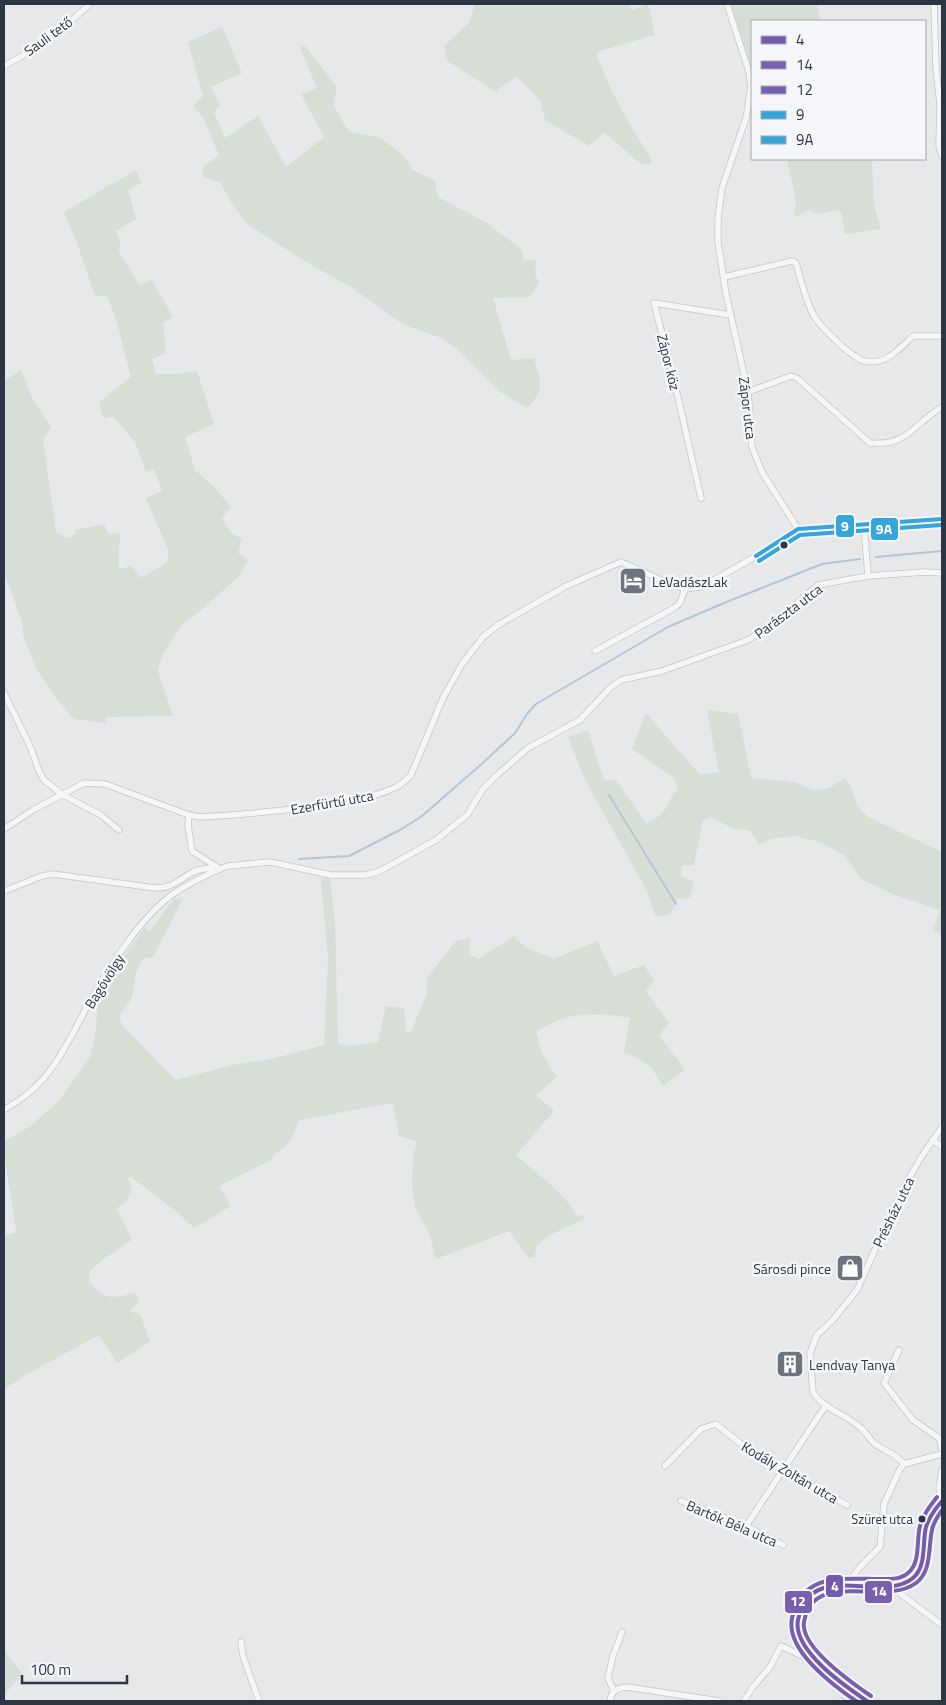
<svg xmlns="http://www.w3.org/2000/svg" width="946" height="1705" font-family="'Titillium Web',sans-serif">
<rect width="100%" height="100%" fill="#e6e8ea"/>
<g fill="#d7ded6">
<path d="M475 4H627L633 10 648 4 655 35 596 52C609 91 629 124 651 158V164H641L604 132 589 146 545 120 540 100 517 77 502 86 496 92 447 61 444 46 469 23Z"/>
<path d="M729 4H817L820 21H752V80Z"/>
<path d="M222 27 242 73 211 87 220 105 214 112 225 138 258 116 286 167 324 137 301 94 317 88 300 48 304 45 337 87 333 104 348 131 381 138 403 155 413 170 435 181 438 197 487 223 521 249 524 261 536 260 535 274 539 283 530 297 493 298 511 360 534 358C540 382 546 389 527 408L499 391 457 349 439 337 410 327 398 321 351 287 311 265 247 224 230 201 221 183 202 176 204 167 219 155 203 118 193 106 203 96 188 42Z"/>
<path d="M787 159H872L874 205 881 229 845 234 841 212 836 210 818 214 809 210 796 217 794 213 796 202Z"/>
<path d="M136 170 141 183 128 190 136 219 116 231 121 246 118 250 139 285 152 280 173 317 163 323 166 353 152 359 156 374H178L197 371 214 424 185 437 195 470 215 488 231 507 222 518 231 533 242 539 238 553 248 560 238 577 199 612 182 624 162 656 158 671 173 716 107 717 106 723 74 719 57 699 36 668 23 635 22 622 4 572V381L21 370 33 400 51 427 43 440 56 532 67 538 75 535 76 530 104 524 109 535 121 532 119 546V569L132 566 141 578 167 562 169 552 146 498 162 491 154 469 146 471 135 442 114 417 103 418 99 402 131 377 115 316 107 296H95L77 243 64 212Z"/>
<path d="M707 710 738 714 751 778 795 782 813 790 829 788 845 778 852 789 857 806 868 817 942 852V935L933 930 940 910 895 895 861 879 845 856 823 843 795 836 771 839 759 844 750 831 732 828 711 817 703 820 694 865 682 866 681 876 694 882 690 898 678 899C671 912 673 918 655 915L646 889 586 782 568 737 588 730 604 780H616L646 823C671 813 663 806 678 788L674 778 632 749 646 713 700 775 719 772Z"/>
<path d="M321 878H330L335 922 338 1043 348 1046 378 1042 386 1006 404 1008 406 1032H411L427 993V978L456 941 471 938 469 954 478 959 514 936 525 947 554 959 597 941 614 976 644 965 654 981 646 991 669 1023 659 1035 685 1070 663 1086C651 1066 647 1060 624 1053L630 1018C595 1012 567 1011 536 1032L542 1054 557 1077 536 1095 554 1111 516 1155C536 1173 565 1193 577 1216L583 1215 586 1218 550 1235 537 1245 534 1257 529 1258 509 1231 436 1259 430 1235 415 1207 412 1185 413 1157 417 1141 399 1136 393 1103 299 1120C295 1131 292 1142 282 1149 276 1154 275 1152 271 1160L219 1186 231 1206 194 1228 177 1212 131 1177H127L132 1188 127 1201 117 1208 132 1240 102 1260 90 1271 89 1282C105 1301 113 1298 135 1293L139 1302 129 1311 140 1314 150 1341 117 1363 99 1335 27 1374 4 1389V1236L16 1232 5 1158H4V1141L29 1127 59 1101 90 1057 95 1036 98 1004 105 983 145 927 149 932 174 899 183 898 153 957 142 959 136 973 132 998 119 1016 122 1025 176 1080 233 1065 271 1059 324 1045 328 959Z"/>
<path d="M4 1651 22 1673 4 1696Z"/>
</g>
<g fill="none" stroke-linecap="round" stroke-linejoin="round">
<g stroke="#b5c5d4" stroke-width="2">
<path d="M876 557 942 551"/>
<path d="M609 795 676 904"/>
<path d="M299 859 349 856 400 830 422 816 485 761 515 733 527 714 536 704 668 627 724 603 822 564 860 559"/>
</g>
<g stroke="#c4c6c8" stroke-width="7">
<g id="minor">
<path d="M727 4 749 72 751 88 746 118 722 188 718 219V242L726 294 748 392 752 447 762 472 798 529"/>
<path d="M934 4 936 68 940 105 939 145 942 156"/>
<path d="M4 66 22 56 73 19 90 4"/>
<path d="M724 277 792 261 796 263C801 280 805 299 813 314 819 326 851 357 864 361 868 362 874 362 879 361 892 358 903 345 913 336H942"/>
<path d="M748 392 791 376 797 378 870 443C909 446 913 424 942 407"/>
<path d="M701 498 674 380 654 303 730 315"/>
<path d="M864 525 868 576"/>
<path d="M595 651 674 608 680 603 685 589"/>
<path d="M4 693 30 746 39 771 44 780 63 795 101 815 119 830"/>
<path d="M189 815 188 825 192 851 220 869 228 866 270 862 331 875H366L380 871 436 840 467 815 483 789 496 776 528 748 580 720 611 687 621 680 662 671 748 640 775 622 818 585 868 576 925 572 942 573"/>
<path d="M4 829 33 810 84 783 105 784 189 815 200 817C239 815 279 811 318 806 343 803 369 799 392 789 400 786 405 781 411 775L443 698 462 664 483 637 498 625 566 586 621 562 670 584 685 589 699 587 716 579 756 556 798 529 942 519"/>
<path d="M4 891 42 876 53 874 155 888C174 888 179 879 195 871 200 869 206 869 211 868"/>
<path d="M4 1110C11 1105 19 1101 26 1095 55 1073 71 1036 88 1005 109 969 132 929 164 901 179 888 202 877 220 869"/>
<path d="M932 1140 942 1147"/>
<path d="M899 1350 884 1383 913 1420 939 1438 942 1449"/>
<path d="M904 1464C897 1454 885 1451 875 1444 870 1440 867 1434 862 1429 848 1415 823 1409 813 1392L810 1353 817 1335 832 1321 857 1290 886 1225 906 1184 920 1159 942 1127"/>
<path d="M665 1466 701 1429 716 1424 751 1452 847 1505"/>
<path d="M942 1470 939 1489 942 1498"/>
<path d="M681 1501 746 1526 783 1545"/>
<path d="M746 1526 826 1405"/>
<path d="M896 1585 898 1592 942 1625"/>
<path d="M846 1587C855 1570 867 1560 880 1547L884 1504 900 1469 904 1464 942 1454"/>
<path d="M241 1642 243 1656 259 1701"/>
<path d="M614 1691 608 1678 613 1656 622 1632"/>
<path d="M610 1701C611 1691 617 1688 627 1687L719 1701"/>
<path d="M744 1701 752 1688 770 1667 781 1646 818 1663"/>
<path d="M840 1701H841"/>
<path d="M867 1701C847 1688 803 1654 798 1631 796 1624 799 1616 801 1609 804 1600 814 1591 823 1588 843 1583 874 1587 896 1585 927 1579 921 1556 925 1532 927 1519 934 1510 942 1501"/>
</g>
</g>
<use href="#minor" stroke="#f5f6f7" stroke-width="5.5"/>
<g stroke="#f4f6f9" stroke-width="8">
<path id="bus-1" d="M867 1701C845 1686 792 1650 798 1620 810 1558 882 1604 913 1578 927 1566 922 1543 926 1527 929 1517 935 1509 942 1501"/>
</g>
<g stroke="#f4f6f9" stroke-width="8">
<path id="bus-2" d="M871 1696C852 1683 800 1647 804 1622 813 1568 884 1607 916 1583 932 1571 928 1548 932 1530 933 1523 938 1516 942 1510"/>
</g>
<g stroke="#f4f6f9" stroke-width="8">
<path id="bus-3" d="M856 1701C833 1685 785 1650 792 1618 802 1572 843 1579 879 1579 889 1579 900 1580 908 1573 921 1563 916 1540 920 1526 923 1515 930 1506 937 1497"/>
</g>
<g stroke="#f4f6f9" stroke-width="8">
<path id="bus-4" d="M756 556 798 529 942 519"/>
</g>
<g stroke="#f4f6f9" stroke-width="8">
<path id="bus-5" d="M759 561 800 535 942 525"/>
</g>
<use href="#bus-1" stroke="#755aab" stroke-width="4"/>
<use href="#bus-2" stroke="#7960ae" stroke-width="4"/>
<use href="#bus-3" stroke="#7960ae" stroke-width="4"/>
<use href="#bus-4" stroke="#35a5db" stroke-width="4"/>
<use href="#bus-5" stroke="#35a5db" stroke-width="4"/>
</g>
<defs>
<g id="hotel-square" transform="scale(1.4375)"><rect x="-9" y="-9" width="18" height="18" rx="4" fill="#6d747e" stroke="#f4f6f9"/><path d="M-6-4.5h1.5V1H6V5H4.5V3h-9V5H-6ZM-4 0a1.8 1.8 0 1 1 3.6 0ZM.5 0V-2.5h3Q6-2.5 6 0Z" fill="#fff"/></g>
<g id="shop-square" transform="scale(1.4375)"><rect x="-9" y="-9" width="18" height="18" rx="4" fill="#6d747e" stroke="#f4f6f9"/><path d="M-5-2.5h2.3a2.7 3.5 0 0 1 5.4 0H5L5.5 6h-11ZM-1.5-2.5h3a1.5 2.3 0 0 0-3 0Z" fill="#fff"/></g>
<g id="building-square" transform="scale(1.4375)"><rect x="-9" y="-9" width="18" height="18" rx="4" fill="#6d747e" stroke="#f4f6f9"/><path d="M-4-6H4V6H1V3H-1V6H-4ZM-2.5-4.3h1.7v1.8h-1.7ZM.8-4.3h1.7v1.8H.8ZM-2.5-1h1.7V.8h-1.7ZM.8-1h1.7V.8H.8Z" fill="#fff"/></g>
</defs>
<g fill-rule="evenodd">
<use href="#hotel-square" x="633" y="581"/>
<use href="#shop-square" x="850" y="1268"/>
<use href="#building-square" x="790" y="1364"/>
</g>
<g fill="#2c3544" stroke="#f4f6f9" stroke-width="2">
<circle cx="784" cy="545" r="4.5"/>
<circle cx="922" cy="1519" r="4.5"/>
</g>
<g text-anchor="middle" dominant-baseline="central" stroke-width="5" stroke-linejoin="round" paint-order="stroke">
<g font-size="13" fill="#2c3544" stroke="#f4f6f9" text-anchor="end">
<text x="913" y="1519">Szüret utca</text>
</g>
<g font-size="14" fill="#2c3544" stroke="#f4f6f9">
<text transform="translate(48 36) rotate(-36)">Sauli tető</text>
<text transform="translate(669 362) rotate(76)">Zápor köz</text>
<text transform="translate(748 408) rotate(83)">Zápor utca</text>
<text transform="translate(788 611) rotate(-37)">Parászta utca</text>
<text transform="translate(332 802) rotate(-10)">Ezerfürtű utca</text>
<text transform="translate(104 981) rotate(-58)">Bagóvölgy</text>
<text transform="translate(893 1212) rotate(-64)">Présház utca</text>
<text transform="translate(790 1472) rotate(30)">Kodály Zoltán utca</text>
<text transform="translate(732 1523) rotate(23)">Bartók Béla utca</text>
</g>
<g font-size="14" fill="#2c3544" stroke="#f4f6f9" text-anchor="start">
<text x="652" y="581">LeVadászLak</text>
<text x="831" y="1268" text-anchor="end">Sárosdi pince</text>
<text x="809" y="1364">Lendvay Tanya</text>
</g>
</g>
<g stroke="#f4f6f9" stroke-width="2">
<rect x="835" y="514" width="20" height="24" rx="5" fill="#35a5db"/>
<rect x="870" y="517" width="29" height="24" rx="5" fill="#35a5db"/>
<rect x="825" y="1574" width="19" height="24" rx="5" fill="#755aab"/>
<rect x="864" y="1580" width="29" height="24" rx="5" fill="#7960ae"/>
<rect x="784" y="1590" width="29" height="24" rx="5" fill="#7960ae"/>
</g>
<g font-size="14" text-anchor="middle" font-weight="bold" fill="#fff">
<text x="845" y="531">9</text>
<text x="884" y="534">9A</text>
<text x="835" y="1591">4</text>
<text x="879" y="1596">14</text>
<text x="798" y="1606">12</text>
</g>
<rect width="946" height="1705" fill="none" stroke="#2c3544" stroke-width="10"/>
<rect x="751" y="20" width="175" height="140" fill="#f4f6f9" stroke="#a4a9b1"/>
<rect x="761" y="36" width="25" height="8" fill="#755aab" stroke="#a4a9b1"/>
<text x="796" y="45" font-size="15" fill="#2c3544">4</text>
<rect x="761" y="61" width="25" height="8" fill="#7960ae" stroke="#a4a9b1"/>
<text x="796" y="70" font-size="15" fill="#2c3544">14</text>
<rect x="761" y="86" width="25" height="8" fill="#7960ae" stroke="#a4a9b1"/>
<text x="796" y="95" font-size="15" fill="#2c3544">12</text>
<rect x="761" y="111" width="25" height="8" fill="#35a5db" stroke="#a4a9b1"/>
<text x="796" y="120" font-size="15" fill="#2c3544">9</text>
<rect x="761" y="136" width="25" height="8" fill="#35a5db" stroke="#a4a9b1"/>
<text x="796" y="145" font-size="15" fill="#2c3544">9A</text>
<path d="M22 1675v8h105v-8" fill="none" stroke="#2c3544" stroke-width="2.5"/>
<text x="30" y="1675" font-size="15" fill="#2c3544" stroke="#f4f6f9" stroke-width="4" paint-order="stroke">100 m</text>
</svg>
